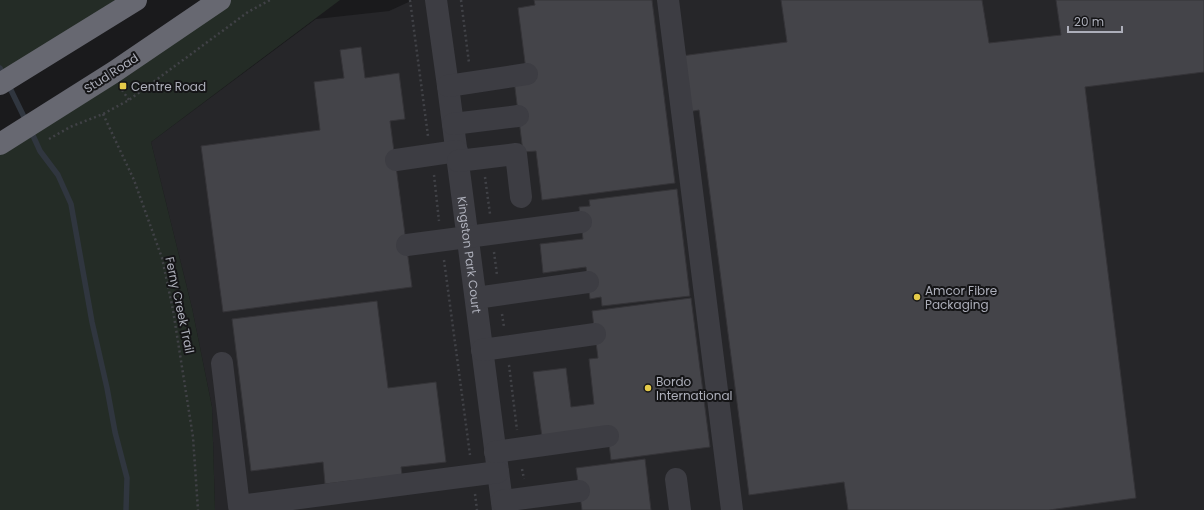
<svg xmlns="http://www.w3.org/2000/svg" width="1204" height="510" font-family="Poppins,sans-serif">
<rect width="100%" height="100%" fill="#1a1a1c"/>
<path fill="#262629" d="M413 0H1204V510H215L212 407 192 308 151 142 316 19 389 11Z"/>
<g fill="#242c26">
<path d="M0 0H136L0 84Z"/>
<path d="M220 0H340L151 142 192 308 212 407 215 510H0V144Z"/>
</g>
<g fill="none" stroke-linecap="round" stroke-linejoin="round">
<g stroke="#30363f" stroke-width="5.5">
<path d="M0 68 4 76"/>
<path d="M8 84 26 121"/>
<path d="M30 129 40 151 58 175 71 204 92 322 107 388 115 432 127 478 126 510"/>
</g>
</g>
<g fill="#444449" stroke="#353438">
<path d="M534 0H652L675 183 542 200 536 151 523 152 514 80 527 78 518 8 535 5Z"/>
<path d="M781 0H982L989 43 1061 35 1056 0H1204V72L1085 87 1136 498 1049 510H848L844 482 749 495 699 110 688 112 681 56 787 42Z"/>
<path d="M361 47 365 78 399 73 405 119 390 121 412 287 223 312 201 146 320 130 314 82 344 78 340 50Z"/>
<path d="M677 189 690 296 602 306 601 297 590 299 586 267 543 273 540 244 583 239 579 207 590 206 589 200Z"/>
<path d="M691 298 710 447 611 460 607 428 542 437 533 372 566 368 571 407 594 404 589 359 598 358 592 311Z"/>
<path d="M377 301 388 388 436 382 446 462 401 467 402 475 325 484 323 462 251 471 232 319Z"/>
<path d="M645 459 651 510H582L576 468Z"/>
</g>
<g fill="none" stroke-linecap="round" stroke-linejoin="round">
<g stroke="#414247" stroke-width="2.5" stroke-dasharray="2 3" stroke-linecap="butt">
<path d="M410 0 428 136"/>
<path d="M461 0 469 63"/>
<path d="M122 90 129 100"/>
<path d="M103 114 134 180 162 258 173 310 193 437 198 510"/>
<path d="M49 139 70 127 103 114 129 100 248 12 270 0"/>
<path d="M434 175 439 221"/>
<path d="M485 177 490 214"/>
<path d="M494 252 497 275"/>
<path d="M444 260 470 455"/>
<path d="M502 314 504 327"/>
<path d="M509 365 517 430"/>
<path d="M522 469 524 479"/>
<path d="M475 494 477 510"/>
</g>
<g stroke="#3d3d43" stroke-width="22">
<path id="s1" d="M436 0 448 86 503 510"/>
<path d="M668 0 732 510"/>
<path d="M448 86 527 74"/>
<path d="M453 124 518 116"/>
<path d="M396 160 457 151"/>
<path d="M458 161 516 154 521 197"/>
<path d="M407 245 581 222"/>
<path d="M476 298 588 282"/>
<path d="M482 350 595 334"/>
<path d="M222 363 239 506 498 472"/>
<path d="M495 452 608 436"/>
<path d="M676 479 680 510"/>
<path d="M502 501 579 491"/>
</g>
<g stroke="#676871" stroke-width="22">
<path d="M0 84 136 0"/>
<path d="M0 144 114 72 220 0"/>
</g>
</g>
<g fill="#e5cb49" stroke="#151517" stroke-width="1.5">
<rect x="119" y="82" width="8" height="8" rx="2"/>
<circle cx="917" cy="297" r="4"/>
<circle cx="648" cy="388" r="4"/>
</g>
<g text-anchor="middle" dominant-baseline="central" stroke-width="4" stroke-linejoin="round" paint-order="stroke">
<g font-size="12" fill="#adafba" stroke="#151517">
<text transform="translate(111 73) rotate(-33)">Stud Road</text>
<text stroke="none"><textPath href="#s1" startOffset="257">Kingston Park Court</textPath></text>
<text transform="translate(180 305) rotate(78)">Ferny Creek Trail</text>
</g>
<g font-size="12" fill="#adafba" stroke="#151517" text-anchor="start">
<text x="131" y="86">Centre Road</text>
<text x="925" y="290">Amcor Fibre<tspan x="925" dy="14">Packaging</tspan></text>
<text x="656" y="381">Bordo<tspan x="656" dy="14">International</tspan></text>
</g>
</g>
<path d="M1068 26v6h54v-6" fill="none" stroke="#adafba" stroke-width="2"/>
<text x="1074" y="26" font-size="12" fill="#adafba" stroke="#151517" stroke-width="3" paint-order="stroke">20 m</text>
</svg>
